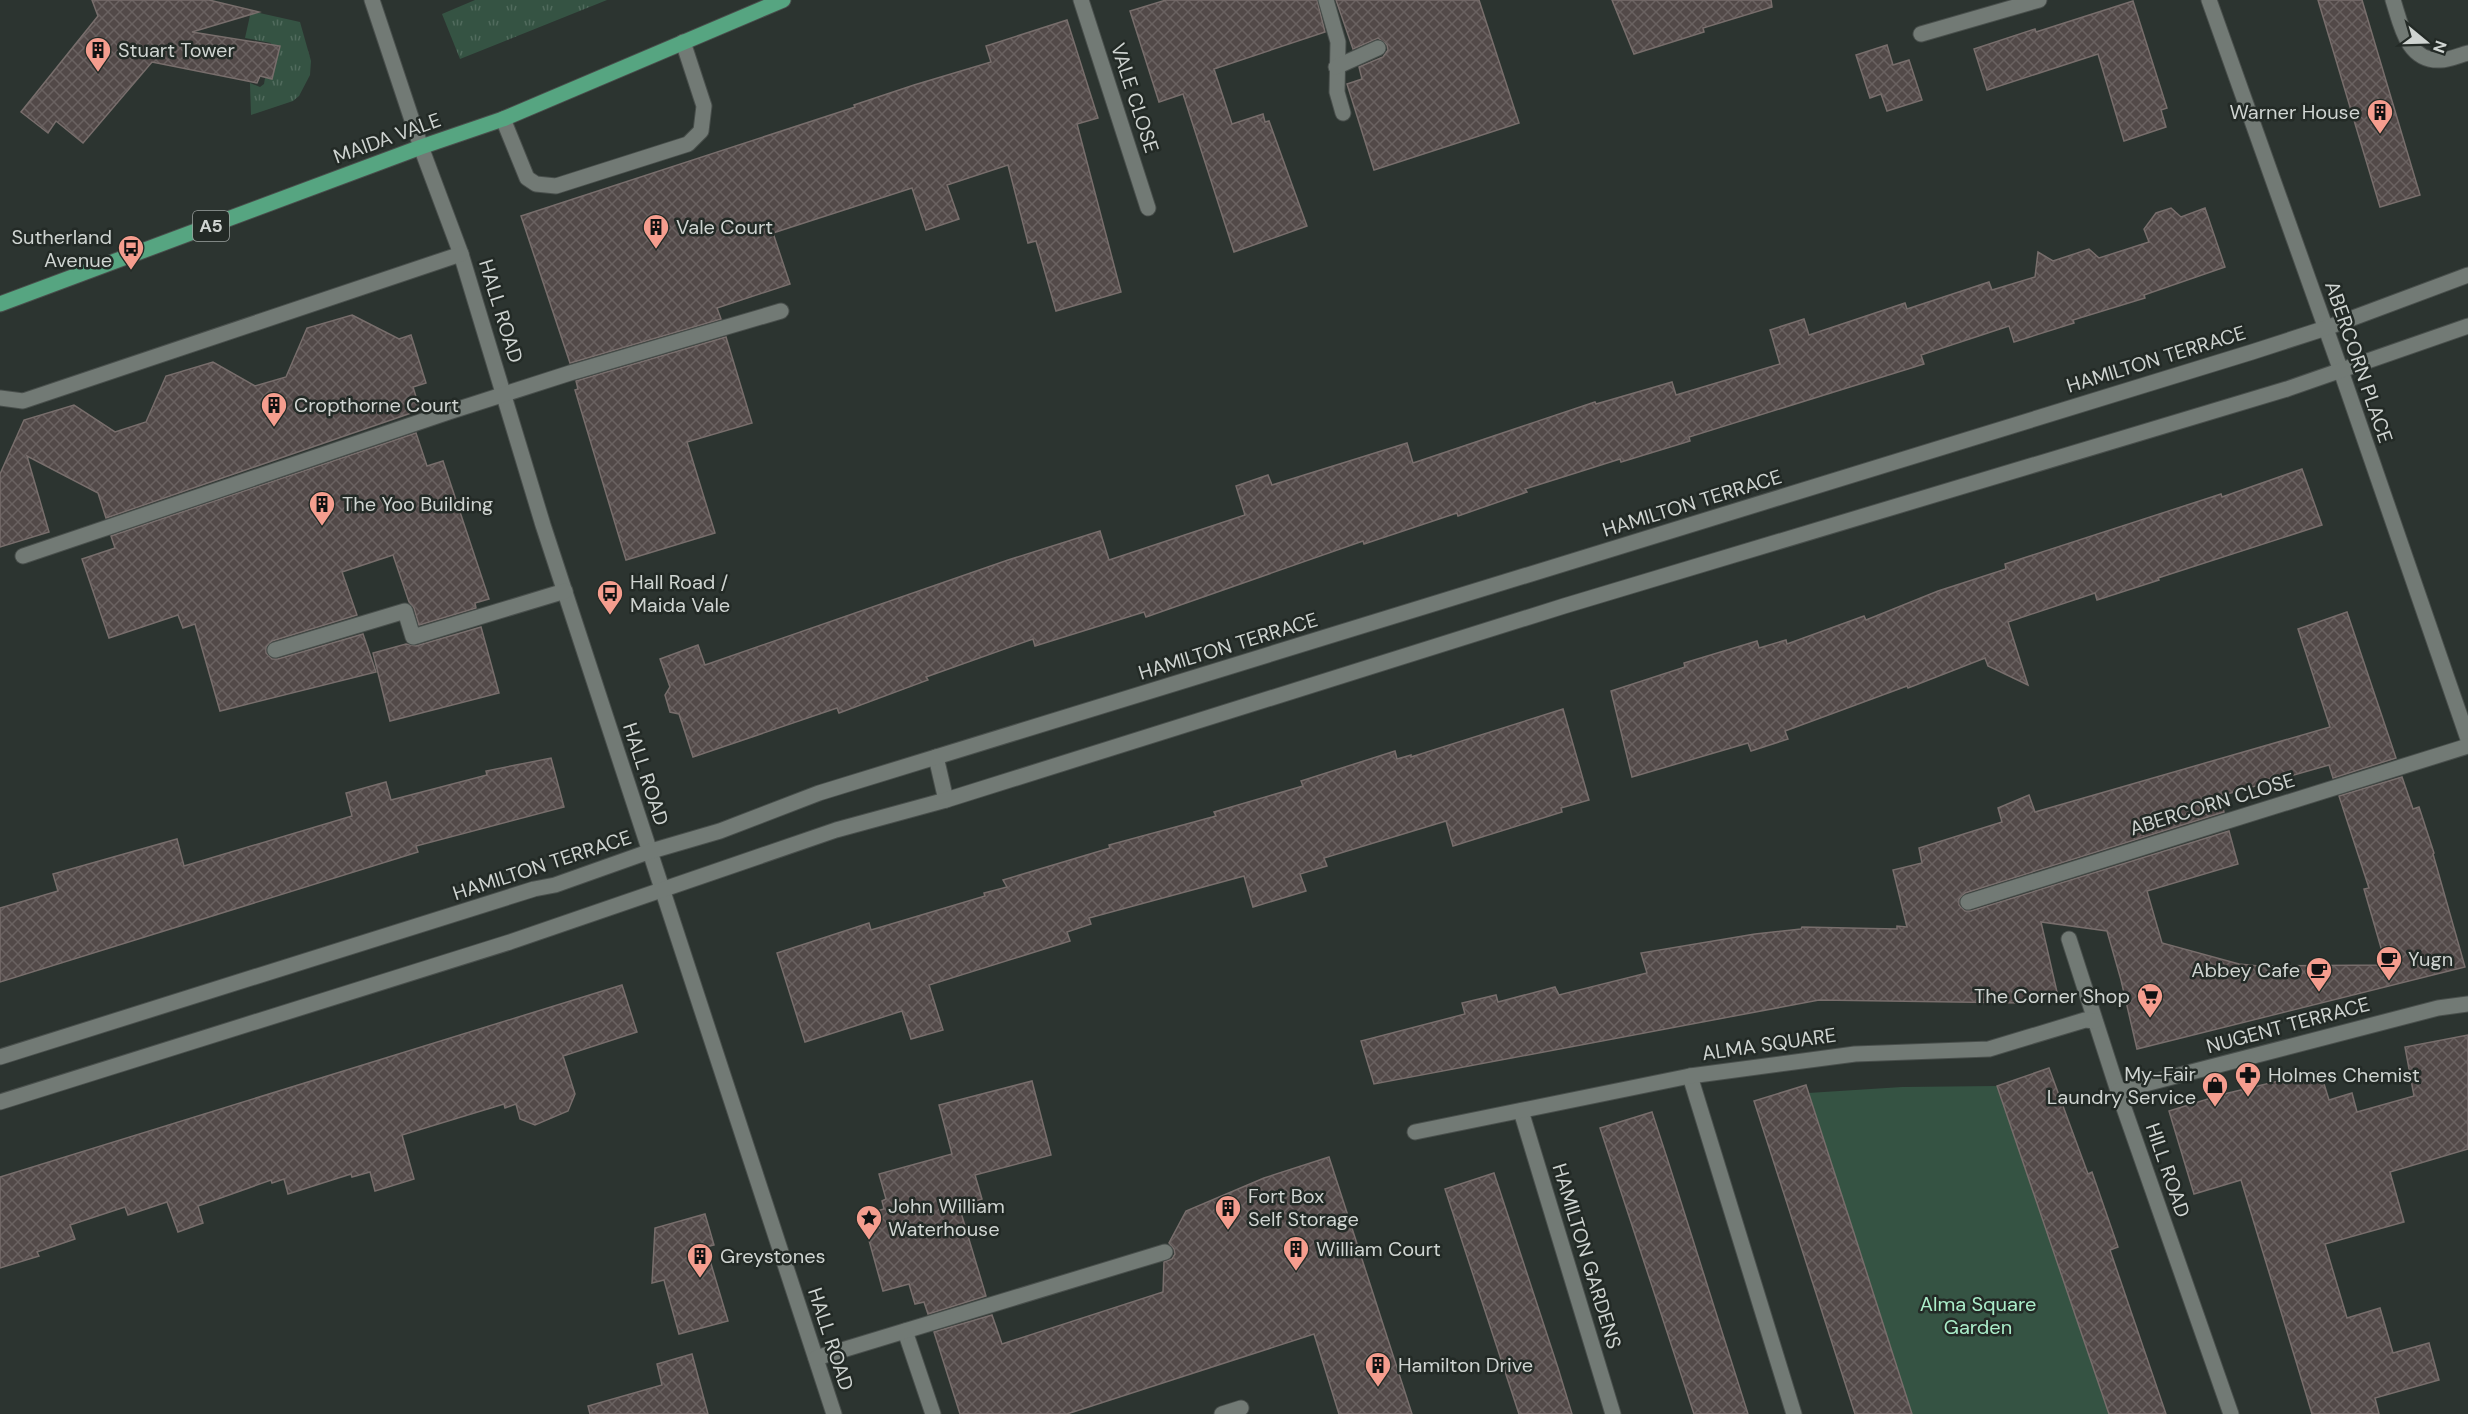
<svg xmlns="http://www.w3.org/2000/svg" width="2468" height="1414" font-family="'DM Sans',sans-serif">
<defs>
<pattern id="grass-tufts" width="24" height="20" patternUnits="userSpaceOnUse" patternTransform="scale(1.5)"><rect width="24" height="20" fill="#355343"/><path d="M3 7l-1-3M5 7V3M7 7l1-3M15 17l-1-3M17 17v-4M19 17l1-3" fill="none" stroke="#516b5d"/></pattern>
<pattern id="building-cross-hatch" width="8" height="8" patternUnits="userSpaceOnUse" patternTransform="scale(1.5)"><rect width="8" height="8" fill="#524948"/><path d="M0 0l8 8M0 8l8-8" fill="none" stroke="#6a6261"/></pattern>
</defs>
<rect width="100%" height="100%" fill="#2c3430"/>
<g fill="url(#grass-tufts)">
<path d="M475 0H607L460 59 442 14Z"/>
<path d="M251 11 300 22 311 61 310 75 299 96 293 101 251 115 250 83 260 87 264 84 271 43 245 38Z"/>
</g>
<path fill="#355343" d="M1997 1086 2109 1414H1912L1808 1093 1902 1087Z"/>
<g fill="url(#building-cross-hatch)" stroke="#786e6c" stroke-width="1.5">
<path d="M92 0H209L259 12 192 32 280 46 272 79 260 76 257 83 152 62 83 143 56 121 48 133 21 112 98 16Z"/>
<path d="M1166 0H1317L1325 32 1214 69 1232 124 1263 114 1265 122 1269 121 1307 226 1234 252 1183 94 1159 102 1130 11Z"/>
<path d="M1336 0H1479L1519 123 1374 170 1347 84 1362 79 1359 67 1383 57 1388 50 1387 45 1378 38 1353 49Z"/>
<path d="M1612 0H1771L1772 7 1703 28 1704 32 1634 54Z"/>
<path d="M2318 0H2362L2420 195 2380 207Z"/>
<path d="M2133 1 2167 108 2161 110 2166 127 2124 141 2098 54 1987 90 1974 49 2035 29 2036 32Z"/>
<path d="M1067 20 1098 118 1077 124 1121 292 1056 311 1036 241 1028 243 1008 165 947 185 959 219 926 230 912 188 773 233 790 284 717 308 721 319 570 363 521 216 855 107 854 105 914 85 991 62 986 46Z"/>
<path d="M1887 45 1893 65 1909 60 1922 100 1887 111 1881 94 1870 98 1856 55Z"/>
<path d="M2171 208 2181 217 2205 208 2225 267 2144 295 2145 298 2073 320 2074 323 2014 342 2009 326 1921 355 1924 364 1689 437 1690 441 1621 462 1620 459 1525 489 1527 492 1458 516 1457 513 1364 544 1363 541 1146 617 1144 612 1035 646 1033 639 926 677 928 680 839 713 837 708 693 757 679 714 670 712 665 695 670 687 660 659 698 645 705 665 1008 560 1100 531 1109 560 1245 515 1236 486 1268 475 1272 485 1407 443 1413 463 1595 402 1596 404 1672 382 1676 395 1780 364 1770 330 1804 319 1809 335 1905 303 1907 309 1989 282 1992 290 2035 277 2038 252 2053 261 2089 249 2099 258 2149 242 2144 229 2156 213Z"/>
<path d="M352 315 399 339 411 335 426 383 413 387 420 410 106 518 98 493 27 456 49 532 0 547V474L24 420 74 405 115 432 146 422 166 376 213 362 255 386 286 377 307 328Z"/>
<path d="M726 337 752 423 687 442 715 533 626 560 575 390 578 389 576 381Z"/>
<path d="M416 433 427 466 443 461 489 599 475 603 476 608 419 625 414 608 409 602 393 555 342 572 357 615 272 641 266 647V653L272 659H278L363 634 376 672 220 711 195 624 183 628 178 615 109 638 82 559 115 548 111 536Z"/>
<path d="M2302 469 2322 525 2158 578 2159 580 2097 600 2095 593 2008 622 2028 685 1988 666 1985 658 1908 688 1907 686 1785 731 1788 739 1751 751 1748 743 1632 777 1611 691 1685 667 1684 663 1757 641 1759 648 1786 640 1787 644 1864 616 1866 620 1938 591 2006 569 2005 564 2221 494 2222 497Z"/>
<path d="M2347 612 2396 758 2333 778 2329 765 2220 796 2224 812 1965 893 1959 899V905L1965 911H1971L2229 831 2238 864 2147 891 2162 943 2239 964 2259 966 2386 965 2364 889 2369 888 2339 796 2402 777 2413 809 2419 807 2434 853 2433 854 2465 967 2137 1049 2121 980 2107 931 2041 922 2057 992 2024 1003 1819 1000 1374 1084 1361 1041 1465 1014 1462 1003 1496 995 1498 1002 1555 987 1559 995 1647 973 1641 953 1755 934 1801 929 1802 927 1897 929V926L1907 927 1893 870 1922 863 1919 848 2002 822 1998 808 2029 795 2035 812 2330 727 2298 629Z"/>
<path d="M481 627 499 693 390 721 373 653 406 644 416 646Z"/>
<path d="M1563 709 1589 800 1561 808 1562 812 1453 846 1446 821 1324 858 1327 866 1300 874 1306 891 1253 907 1244 876 1089 918 1091 924 1067 932 1070 941 929 985 943 1030 911 1039 902 1011 805 1042 777 953 869 923 871 930 985 896 984 893 1007 887 1003 880 1110 848 1109 845 1216 816 1214 812 1303 786 1301 781 1395 751 1397 759 1411 755V757Z"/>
<path d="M551 758 564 807 416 846 418 852 0 982V908L58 891 53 874 177 839 184 866 352 816 346 793 386 782 391 800 487 775 486 771Z"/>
<path d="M622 985 637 1032 563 1056 575 1094 568 1111 535 1125 520 1119 516 1104 505 1108 504 1104 402 1135 414 1179 375 1191 370 1172 352 1177 351 1174 288 1194 284 1179 272 1183 271 1180 198 1206 203 1223 178 1232 167 1202 128 1215 125 1207 70 1225 75 1239 37 1252 39 1256 0 1268V1177Z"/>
<path d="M2468 1035V1149L2390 1172 2404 1222 2325 1244 2347 1318 2380 1308 2393 1353 2429 1343 2439 1380 2375 1398 2379 1414H2312L2241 1180 2194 1194 2169 1111 2224 1094 2320 1071 2329 1100 2352 1093 2357 1112 2414 1096 2405 1047Z"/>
<path d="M2049 1068 2088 1174 2092 1172 2118 1247 2110 1250 2166 1414H2109L1997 1086Z"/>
<path d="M1032 1081 1051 1155 975 1175 982 1199 959 1206 986 1296 928 1314 924 1302 915 1304 909 1284 883 1291 862 1215 884 1209 882 1201 886 1199 879 1174 952 1154 939 1105Z"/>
<path d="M1806 1085 1853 1230 1912 1414H1855L1754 1101Z"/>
<path d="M1652 1112 1668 1161 1748 1414H1694L1600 1128Z"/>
<path d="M1329 1157 1412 1414H1339L1314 1334 1067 1414H960L934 1332 992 1315 1002 1344 1163 1292 1164 1262 1172 1259 1175 1254 1174 1249 1169 1243 1186 1211 1264 1178Z"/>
<path d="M1494 1173 1558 1368 1572 1414H1519L1459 1232 1445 1189Z"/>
<path d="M705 1214 714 1245 706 1247 728 1321 679 1334 664 1280 652 1283 655 1228Z"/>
<path d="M692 1354 708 1414H590L588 1406 662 1385 657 1364Z"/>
</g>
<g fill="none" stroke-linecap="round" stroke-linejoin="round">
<g stroke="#494f4c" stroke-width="17">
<g id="minor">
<path d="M372 0 421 147 461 254 543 525 834 1414"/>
<path d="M1081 0 1148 208"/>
<path d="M1326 0 1338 42 1337 92 1343 113"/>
<path d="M2209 0 2341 371 2468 739"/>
<path d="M2393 0C2401 25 2407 62 2441 60 2449 60 2460 55 2468 53"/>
<path d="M1921 34 2039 0"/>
<path d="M1336 67 1378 48"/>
<path d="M503 119 527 178 536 184 556 186 688 144 701 131 704 106 683 42"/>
<path d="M0 398 23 401 461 254"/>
<path d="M23 556 449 412 570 373 781 311"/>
<path d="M275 650 405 611 413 637 565 591"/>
<path d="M936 757 946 800"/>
<path d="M1968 902 2468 746"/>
<path d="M2069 939 2118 1091 2231 1414"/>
<path d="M0 1057 534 889 555 885 648 852 720 831 819 793 2252 352 2326 328 2468 275"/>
<path d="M1690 1076 1794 1414"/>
<path d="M2118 1091 2438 1008 2468 1004"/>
<path d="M0 1102 510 942 836 830 946 800 1564 606 2287 389 2468 326"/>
<path d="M1521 1111 1613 1414"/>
<path d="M1415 1132 1690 1076 1855 1054 1989 1049 2085 1020 2095 1021"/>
<path d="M905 1331 933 1414"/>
<path d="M816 1358 1165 1252"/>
<path d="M1222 1414 1241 1408"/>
</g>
</g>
<g stroke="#494f4c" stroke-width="17">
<path id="major" d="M0 304 421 147 503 119 783 0"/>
</g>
<use href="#minor" stroke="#727a75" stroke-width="15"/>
<use href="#major" stroke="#56a581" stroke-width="15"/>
</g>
<defs>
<g id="building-pin" transform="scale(1.35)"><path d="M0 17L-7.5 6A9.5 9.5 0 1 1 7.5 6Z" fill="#f59d8e" stroke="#232a26"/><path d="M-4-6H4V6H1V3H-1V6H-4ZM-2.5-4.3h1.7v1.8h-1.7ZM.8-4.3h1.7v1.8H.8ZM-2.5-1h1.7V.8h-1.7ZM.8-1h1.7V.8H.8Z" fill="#111"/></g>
<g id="bus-pin" transform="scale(1.35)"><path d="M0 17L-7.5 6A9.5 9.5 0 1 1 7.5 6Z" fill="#f59d8e" stroke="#232a26"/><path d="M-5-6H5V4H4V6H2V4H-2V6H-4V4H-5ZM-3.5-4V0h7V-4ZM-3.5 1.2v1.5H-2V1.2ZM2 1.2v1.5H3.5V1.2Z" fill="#111"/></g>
<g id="cafe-pin" transform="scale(1.35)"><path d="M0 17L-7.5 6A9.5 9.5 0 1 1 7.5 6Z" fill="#f59d8e" stroke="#232a26"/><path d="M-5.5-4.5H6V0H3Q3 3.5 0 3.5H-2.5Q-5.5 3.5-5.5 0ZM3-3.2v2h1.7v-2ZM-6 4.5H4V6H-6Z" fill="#111"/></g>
<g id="supermarket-pin" transform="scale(1.35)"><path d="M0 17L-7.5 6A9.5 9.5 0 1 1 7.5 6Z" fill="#f59d8e" stroke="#232a26"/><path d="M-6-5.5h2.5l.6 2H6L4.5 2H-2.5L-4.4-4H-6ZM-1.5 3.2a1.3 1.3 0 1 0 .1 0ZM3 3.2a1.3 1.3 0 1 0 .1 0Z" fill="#111"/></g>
<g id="pharmacy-pin" transform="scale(1.35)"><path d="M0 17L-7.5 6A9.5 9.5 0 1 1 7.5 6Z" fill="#f59d8e" stroke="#232a26"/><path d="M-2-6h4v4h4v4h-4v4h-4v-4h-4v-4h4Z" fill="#111"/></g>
<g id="shop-pin" transform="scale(1.35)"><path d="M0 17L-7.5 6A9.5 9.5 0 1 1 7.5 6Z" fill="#f59d8e" stroke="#232a26"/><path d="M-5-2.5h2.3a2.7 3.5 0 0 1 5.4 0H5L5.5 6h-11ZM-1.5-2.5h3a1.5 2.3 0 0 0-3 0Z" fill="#111"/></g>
<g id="sight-pin" transform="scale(1.35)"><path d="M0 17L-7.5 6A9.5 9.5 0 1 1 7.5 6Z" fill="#f59d8e" stroke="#232a26"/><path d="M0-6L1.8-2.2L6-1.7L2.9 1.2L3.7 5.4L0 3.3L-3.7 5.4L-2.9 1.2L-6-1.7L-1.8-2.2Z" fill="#111"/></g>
</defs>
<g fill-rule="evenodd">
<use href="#building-pin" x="98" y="50"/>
<use href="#building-pin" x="2380" y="112"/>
<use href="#building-pin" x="656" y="227"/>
<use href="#bus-pin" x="131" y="248"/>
<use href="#building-pin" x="274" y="405"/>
<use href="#building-pin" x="322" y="504"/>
<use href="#bus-pin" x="610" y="593"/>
<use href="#cafe-pin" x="2389" y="959"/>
<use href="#cafe-pin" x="2319" y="970"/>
<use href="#supermarket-pin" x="2150" y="996"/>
<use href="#pharmacy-pin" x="2248" y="1075"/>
<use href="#shop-pin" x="2215" y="1085"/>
<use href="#building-pin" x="1228" y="1208"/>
<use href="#sight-pin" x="869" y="1218"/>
<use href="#building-pin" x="1296" y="1249"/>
<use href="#building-pin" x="700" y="1256"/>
<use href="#building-pin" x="1378" y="1365"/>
</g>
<g text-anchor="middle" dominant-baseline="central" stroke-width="5" stroke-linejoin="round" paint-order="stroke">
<rect fill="#232a26" stroke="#9ba19e" stroke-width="1.5" x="193" y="211" width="36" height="30" rx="4.5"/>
<g font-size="18" font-weight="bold" fill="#cfd4d1">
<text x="211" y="226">A5</text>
</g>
<g font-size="20" fill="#cfd4d1" stroke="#232a26" text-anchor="start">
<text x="118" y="50">Stuart Tower</text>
<text x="2360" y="112" text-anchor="end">Warner House</text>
<text x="676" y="227">Vale Court</text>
<text x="112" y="237" text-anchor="end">Sutherland<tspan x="112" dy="23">Avenue</tspan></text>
<text x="294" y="405">Cropthorne Court</text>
<text x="342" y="504">The Yoo Building</text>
<text x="630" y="582">Hall Road /<tspan x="630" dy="23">Maida Vale</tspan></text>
<text x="2408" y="959">Yugn</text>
<text x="2300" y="970" text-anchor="end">Abbey Cafe</text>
<text x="2130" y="996" text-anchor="end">The Corner Shop</text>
<text x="2196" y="1074" text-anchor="end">My-Fair<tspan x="2196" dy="23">Laundry Service</tspan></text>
<text x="2268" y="1075">Holmes Chemist</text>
<text x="1248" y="1196">Fort Box<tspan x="1248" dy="23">Self Storage</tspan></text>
<text x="888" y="1206">John William<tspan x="888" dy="23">Waterhouse</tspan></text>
<text x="1316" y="1249">William Court</text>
<text x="720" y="1256">Greystones</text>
<text x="1398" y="1365">Hamilton Drive</text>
</g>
<g font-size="20" fill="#cfd4d1" stroke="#232a26">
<text transform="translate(1135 98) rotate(72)">VALE CLOSE</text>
<text transform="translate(387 138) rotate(-20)">MAIDA VALE</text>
<text transform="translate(501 311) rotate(73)">HALL ROAD</text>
<text transform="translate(2156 359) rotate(-17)">HAMILTON TERRACE</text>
<text transform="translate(2359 362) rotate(71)">ABERCORN PLACE</text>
<text transform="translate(1692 503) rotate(-17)">HAMILTON TERRACE</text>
<text transform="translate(1228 646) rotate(-17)">HAMILTON TERRACE</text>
<text transform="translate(646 774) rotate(72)">HALL ROAD</text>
<text transform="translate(2212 804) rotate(-17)">ABERCORN CLOSE</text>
<text transform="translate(542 865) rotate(-18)">HAMILTON TERRACE</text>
<text transform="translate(2288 1025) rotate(-15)">NUGENT TERRACE</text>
<text transform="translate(1769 1044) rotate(-8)">ALMA SQUARE</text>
<text transform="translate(2168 1170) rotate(71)">HILL ROAD</text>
<text transform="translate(1587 1256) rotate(73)">HAMILTON GARDENS</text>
<text transform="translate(831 1339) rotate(72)">HALL ROAD</text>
</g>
<g font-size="20" fill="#abeeca" stroke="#232a26">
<text x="1978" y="1304">Alma Square<tspan x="1978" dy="23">Garden</tspan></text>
</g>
</g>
<g transform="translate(2426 42) rotate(109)" stroke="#232a26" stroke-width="4.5" paint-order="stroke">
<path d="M0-4.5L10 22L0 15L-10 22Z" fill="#cfd4d1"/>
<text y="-9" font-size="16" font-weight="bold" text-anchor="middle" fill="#cfd4d1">N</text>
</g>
</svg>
